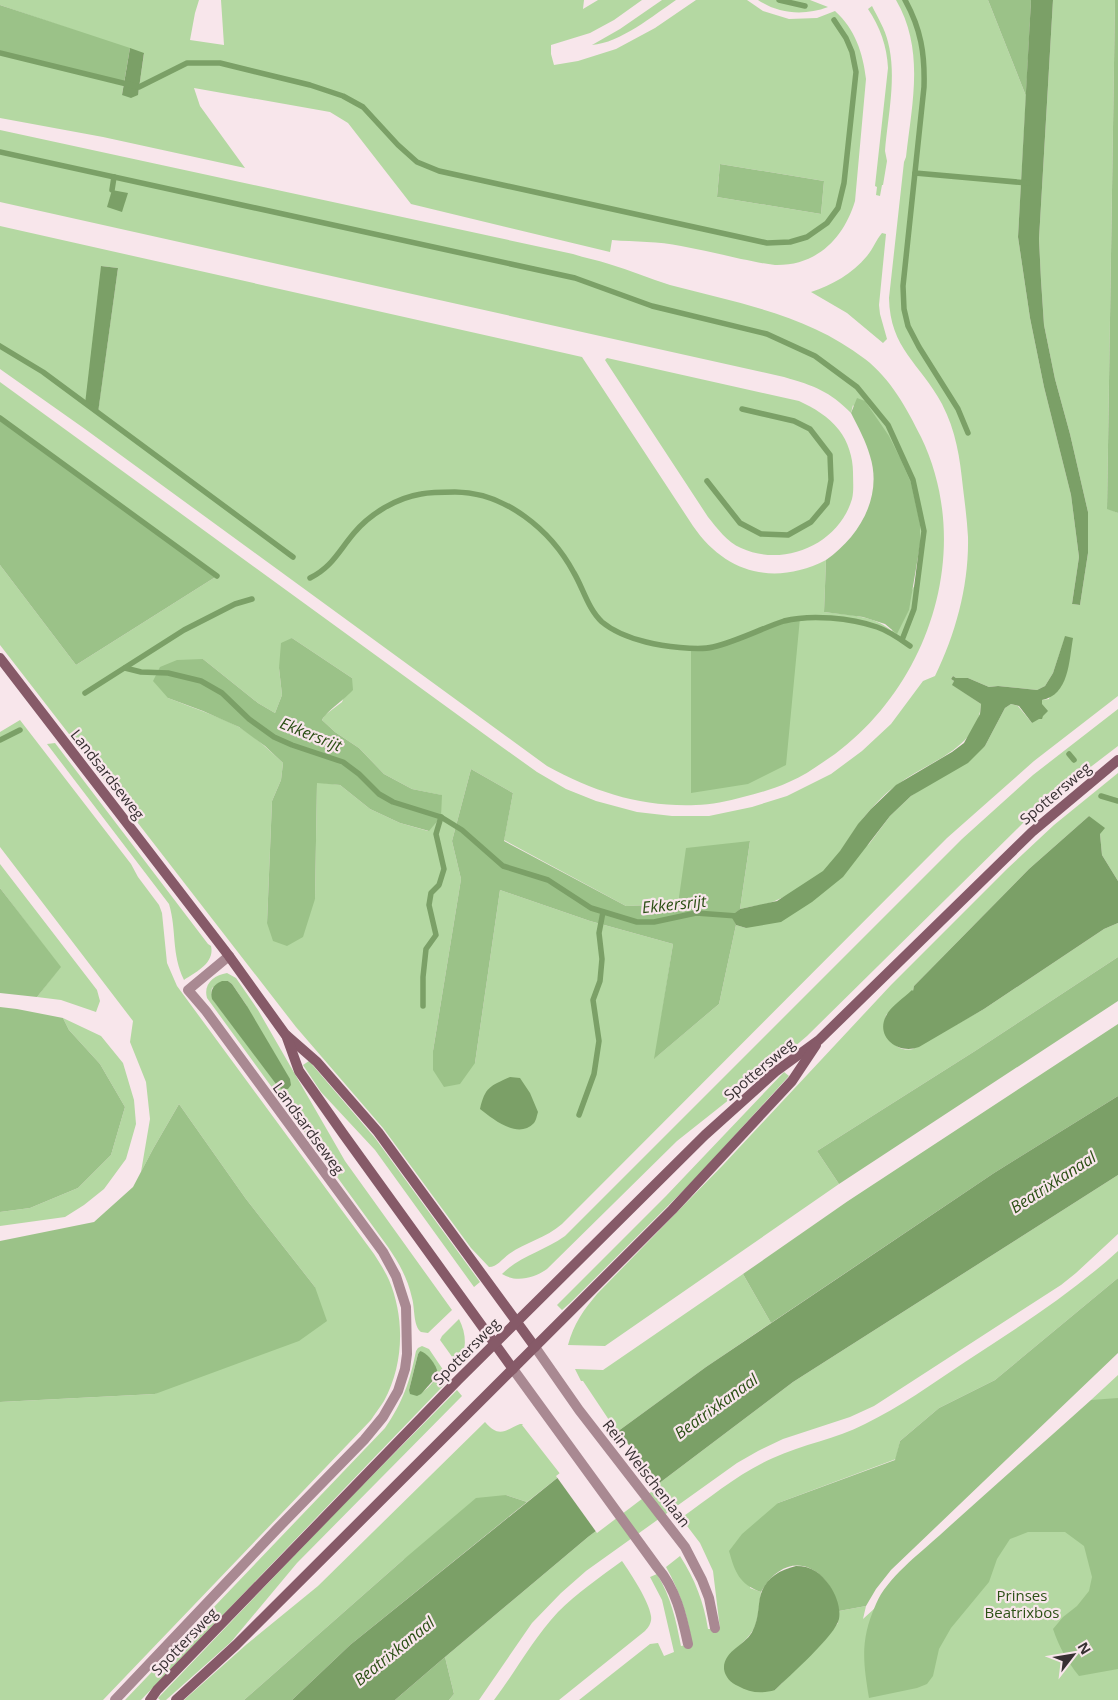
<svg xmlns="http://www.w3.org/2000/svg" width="1118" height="1700" font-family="'Open Sans',sans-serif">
<rect width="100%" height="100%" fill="#f8e6eb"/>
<g fill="#b4d8a2" fill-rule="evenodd">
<path d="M0 0H199L195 13 190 40 224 45 221 0H584L583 9 598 0H642L614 20 590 33 551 45V54L554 65 578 61 616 49 655 28 696 0H747L763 11 789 19 817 18 835 11C855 29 863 53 866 79L855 201C844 238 817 266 775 265 764 264 753 261 741 259 721 254 701 250 681 246 659 241 635 242 612 240L610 252 411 204 348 123 330 112 194 88 200 106 245 168 103 137 0 118V53L124 83 122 95 138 94 144 54 0 5ZM720 164 824 181 821 214 717 197Z"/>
<path d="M662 0H676C654 15 620 43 592 45L620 29Z"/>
<path d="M758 0H810L828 7C804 16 779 14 758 0Z"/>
<path d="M896 0H988L1026 96 1018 237 1030 318 1044 387 1071 495 1079 557 1072 604 1080 605 1088 553V512L1070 434 1055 379 1044 325 1041 280 1039 239 1053 0H1115L1107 508 1118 513V696L1034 761 947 838 562 1224C546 1238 526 1242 509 1254 502 1259 497 1267 489 1267L471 1248 383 1128 296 1027 0 645V565L76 665 217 576 0 418V382L495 742 537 772 566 789 596 801 637 812 672 816H709L752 807 787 796 831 774 862 751 891 724 923 681 935 676C956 633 969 585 968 537 967 520 965 504 963 488 960 458 956 431 942 404 920 363 890 349 889 298L904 162 906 157C912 103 925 50 896 0ZM1065 637 1049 699 1042 700 1032 723 1018 706 1011 704 1005 708 985 746 911 796 890 816 869 844 746 928 736 925 719 1004 655 1058 673 944 590 921 500 890 475 1063 433 1051 461 879 452 841 471 769 513 793 504 840 626 906 679 904 750 841 740 909C752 906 767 905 777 900 792 894 810 882 823 872 843 854 853 827 872 808 879 800 888 791 897 785 928 761 978 750 981 704L953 685 954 681 951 679 953 676 956 678H968L989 687 998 686 1037 690 1045 686 1053 673ZM292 638 352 678 342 702 325 715 322 720 335 732 359 748 384 774 412 789 441 795V817L428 831 400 823 370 809 340 785 317 782 315 899 267 923 272 801 281 780 283 763C269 750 254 735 237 726 215 715 191 707 168 698L203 659 258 703 275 713 282 695 279 668Z"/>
<path d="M872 6C878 18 885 29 888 42 897 77 888 115 885 151L887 161 883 185H882L880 196 876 195 877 187 875 186 888 68C887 46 880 27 868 9Z"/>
<path d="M0 130 573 254C585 258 597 260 609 264 630 270 650 279 670 285 738 303 808 315 865 359 891 379 907 409 921 437 974 547 931 683 835 754 820 764 806 775 789 782 774 789 759 793 743 797 728 801 711 805 696 805 640 807 595 792 547 766L85 429 0 369V226L582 357 693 526C726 574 775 586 826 560L824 612C847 615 874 615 892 631L915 584 920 545V524L853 405 851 413C829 391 815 386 784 377L0 202ZM101 266 118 268 98 412ZM799 618 691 792V648H712L783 622Z"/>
<path d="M882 233 886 234 879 305 880 314 887 339 883 343 847 313 811 292C832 285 852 274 867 256 873 249 876 240 882 233Z"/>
<path d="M607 358 799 401C814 408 828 416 839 430 848 441 853 458 853 472 853 481 854 491 852 499 839 544 784 568 741 548 727 542 717 528 708 517L605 360Z"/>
<path d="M1118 709V746L1054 795 1022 824 807 1036 779 1060 677 1141 547 1269C535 1278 516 1283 502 1274 520 1256 544 1251 565 1236L962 839 1033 775Z"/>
<path d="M20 720 131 864 138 877 159 905 162 913 167 963 177 986 374 1254C379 1262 385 1271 389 1280 405 1318 404 1364 384 1401 380 1407 375 1414 371 1420L103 1700H0V1402L155 1394 315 1287 246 1199 179 1104 153 1149 141 1172 150 1119 146 1082 130 1042 133 1021 0 847V732Z"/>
<path d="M55 743 208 944 211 946C215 963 196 972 184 980 171 953 177 931 169 904L47 744Z"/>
<path d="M1118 773V881L1102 855 1100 834 1089 816 1029 869 914 986 913 992 886 1015 884 1029C893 1042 896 1052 913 1049L984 1009 1104 929 1118 923V957L975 1051 817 1151 839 1184 605 1346 568 1345C574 1323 583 1311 597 1294L723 1165 891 985 1008 868 1054 825Z"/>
<path d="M0 864 97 990 100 1001 96 1012 61 1000 37 997 60 967 0 888Z"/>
<path d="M227 973 236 978 258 1010 345 1161 452 1310 428 1333 421 1332C413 1326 415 1308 412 1298 408 1279 399 1263 388 1247L207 998C203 984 214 975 227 973ZM228 981 232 984 247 1006 227 1017C220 1008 209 1000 212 988Z"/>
<path d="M63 1018 101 1036 123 1063 134 1100 136 1124 126 1159 104 1189 84 1205 65 1217 0 1226V1212L30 1208 78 1188 111 1155 125 1107 100 1064 69 1030Z"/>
<path d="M309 1061 375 1138 480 1282 474 1287 375 1150 321 1092 303 1065Z"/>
<path d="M784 1072 789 1076 693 1181 570 1303 562 1310 557 1305 666 1196Z"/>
<path d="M1118 1175V1234L1076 1273 1061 1285 874 1406 850 1417 783 1439 758 1451 737 1463 586 1571 561 1593 532 1623 479 1700H449L454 1694 445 1657 588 1537 793 1382Z"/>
<path d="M1118 1251V1278L995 1380 939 1408 900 1441 896 1459 778 1503 750 1588 761 1592C756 1625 760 1629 732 1652L775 1690 824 1641 838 1623 839 1611 866 1606 863 1619 1102 1400H1091L1118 1375V1700H579L650 1644 658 1643 664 1656 674 1652 662 1600 650 1577 657 1574C671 1597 676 1620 681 1646L692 1644C688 1616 680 1592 666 1567L680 1556C695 1579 704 1603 708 1629H720L713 1571 700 1543 681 1518C711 1497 739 1473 773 1458 803 1444 836 1439 865 1424 900 1407 932 1384 965 1362 1017 1328 1072 1293 1118 1251Z"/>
<path d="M743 1274 771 1323 706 1367 617 1432 583 1381H581L575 1369 603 1370Z"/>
<path d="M459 1319C467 1335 467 1350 458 1365L440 1340 442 1336Z"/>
<path d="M422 1346 429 1349 448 1377V1379L444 1385 141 1700H125L385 1428C403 1402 410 1381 416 1351L418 1348ZM420 1351 438 1372V1375C433 1383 424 1394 414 1395L409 1390 418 1354Z"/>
<path d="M457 1390 462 1396 297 1563 231 1642 166 1700H160L158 1698 343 1505Z"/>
<path d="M485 1422C499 1438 504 1431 520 1424H523L522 1425 561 1475 527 1502 506 1495 403 1560 244 1700H184L247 1644 318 1586Z"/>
<path d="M622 1561C631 1574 649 1601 651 1616 652 1622 649 1627 645 1631L559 1700H494C516 1671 533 1639 558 1612 577 1593 600 1577 622 1561Z"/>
</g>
<g fill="#9bc288">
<path d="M988 0H1031L1026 96Z"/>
<path d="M1115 0H1118V513L1107 509Z"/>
<path d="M0 5 130 48 124 83 0 53Z"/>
<path d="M720 164 824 181 821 214 717 197Z"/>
<path d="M857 398 865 401 889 436 900 458 911 483 920 524V545L909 610 897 634 885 624 863 617 824 612 826 560C859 537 883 497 870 456 866 441 858 427 851 413Z"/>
<path d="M0 418 217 576 76 665 0 565Z"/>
<path d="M800 618 786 765 748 784 691 793V648H712L783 622Z"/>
<path d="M292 638 352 678 353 690C346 698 326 712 322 720L335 732 359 748 384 774 412 789 442 795 441 817 429 831 400 823 370 809 340 785 317 783 315 899 303 937 287 946 273 941 267 923 272 801 281 780 283 763 265 746 239 727 203 711 168 698 153 681 160 667 177 660 203 659 258 703 275 713 282 695 279 668 281 643Z"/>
<path d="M471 769 513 793 504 841 626 906 678 904 686 848 750 841 740 909 732 916 736 925 719 1004 654 1059 673 944 590 921 500 890 475 1063 460 1084 444 1087 433 1070V1051L461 879 452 841Z"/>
<path d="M0 888 61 967 37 997 0 993Z"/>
<path d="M1118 957V1001L839 1184 817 1151 975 1051Z"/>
<path d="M0 1007 17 1009 63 1018 69 1030 100 1064 125 1107 111 1155 78 1188 30 1208 0 1212Z"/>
<path d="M1118 1024V1096L994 1173 771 1323 743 1274 848 1201Z"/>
<path d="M179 1104 246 1199 315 1287 327 1321 299 1341 155 1394 0 1402V1241L94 1222 133 1187 153 1149Z"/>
<path d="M1118 1278V1353L891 1570 876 1589 866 1606 839 1611C830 1565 787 1546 761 1592 739 1584 735 1572 729 1551L742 1534 778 1503 895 1460 900 1441 939 1408 995 1380Z"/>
<path d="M1118 1398V1669L1079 1676C1067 1661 1059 1647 1053 1629L1063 1617 1077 1606 1089 1591 1092 1577 1084 1546 1065 1532H1028L1010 1539 997 1559 989 1582 951 1628 939 1649 933 1676 927 1684 917 1688 869 1698C863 1661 860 1640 876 1604 887 1578 919 1554 940 1535 990 1489 1041 1445 1091 1400Z"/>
<path d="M506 1495 527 1502 350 1645 292 1700H244L403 1560 476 1498Z"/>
<path d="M445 1657 454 1694 449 1700H395Z"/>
</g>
<g fill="#7ba067">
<path d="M1031 0H1053L1039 239 1041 280 1044 325 1055 379 1070 434 1088 512V553L1080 605 1072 604 1079 557 1071 495 1044 387 1030 318 1018 237Z"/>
<path d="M130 48 144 53 138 95 131 98 122 95Z"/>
<path d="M112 190 128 193 122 212 107 207Z"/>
<path d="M101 266 118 268 98 413 85 404Z"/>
<path d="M1065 636 1073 638C1069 661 1069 695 1042 700V704L1048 711 1043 716 1042 719H1039L1032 723 1019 706 1011 704 1005 708 985 746 968 763 911 796 890 816 843 877 812 902 781 922 746 928 736 925 731 916 740 909 777 901 823 871 840 851 858 824 871 809 896 785 952 752 964 743 980 714 981 704 952 685 954 681 951 679 953 676 956 678H968L989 687 998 686 1037 690 1045 686 1053 673Z"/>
<path d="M1089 816 1105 828 1100 834 1102 855 1118 881V923L1104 929 984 1009 919 1047C898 1055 875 1037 886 1016 891 1006 904 998 912 990L913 991 914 986 1029 869Z"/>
<path d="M222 981H228L232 984 247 1006 290 1079 291 1085 288 1089H282L279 1088 212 999C210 990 213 985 222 981Z"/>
<path d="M510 1077 520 1078 530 1093 538 1112C537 1115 536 1121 534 1123 518 1140 493 1119 480 1109 485 1087 490 1086 510 1077Z"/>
<path d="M1118 1096V1175L793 1382 588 1537 445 1657 395 1700H292L350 1645 561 1475 617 1432 706 1367 994 1173Z"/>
<path d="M420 1351C428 1353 438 1367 438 1375L421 1394 417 1396 410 1394 409 1390 418 1354Z"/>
<path d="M796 1566C812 1566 821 1573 830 1586 836 1595 841 1608 839 1619 836 1635 788 1677 775 1690 762 1694 750 1693 738 1686 731 1683 725 1677 724 1669 723 1650 747 1645 753 1630 757 1622 758 1613 759 1604 761 1582 775 1571 796 1566Z"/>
</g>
<path fill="#f8e6eb" d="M617 1429 659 1486 597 1533 556 1476Z"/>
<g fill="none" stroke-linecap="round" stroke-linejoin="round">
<g stroke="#7ba067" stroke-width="5.5">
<path d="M779 0 805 6"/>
<path d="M905 0C921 29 925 54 924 87L903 286 904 309 908 326 919 347 958 409 968 433"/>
<path d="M0 53 139 87 187 63H220L310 85 343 96 363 107 398 145 417 162 439 171 767 243 790 242 807 237 827 223 838 208 844 183 856 72 852 52 846 38 834 20"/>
<path d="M0 152 575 278 652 306 767 334 815 356 857 387 888 425 913 480 924 531 914 609 902 640"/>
<path d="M915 173 1028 183"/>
<path d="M112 190 114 177"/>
<path d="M0 346 43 372 293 557"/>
<path d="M0 418 217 576"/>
<path d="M707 481 740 523 761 534 788 535 811 522 827 503 831 480 830 455 810 429 794 421 742 409"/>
<path d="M310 578C332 567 338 552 354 533 370 514 396 498 421 494 431 492 444 492 455 492 505 492 551 530 574 573 583 588 588 609 602 622 614 632 630 638 646 642 662 646 698 651 713 647 738 641 760 629 784 621 811 614 851 618 877 627 889 631 900 639 910 646"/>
<path d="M125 668 141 672 168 673 201 681 222 693 249 719 274 737 292 745 343 762 359 774 379 794 393 802 441 817 462 830 503 866 548 880 591 908 637 922H654L696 913 737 916"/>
<path d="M85 693 184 630 235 604 252 599"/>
<path d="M0 740 20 730"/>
<path d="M1069 754 1074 760"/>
<path d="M1101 796 1118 801"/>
<path d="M423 1006V977L426 949 436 935 429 905 431 893 439 885 444 869 436 834 441 817"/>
<path d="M579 1115 594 1074 599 1041 593 1000 600 981 602 959 599 933 603 912"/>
</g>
<g stroke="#a98992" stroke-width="10">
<path d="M535 1347 579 1410 685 1547 702 1580 709 1598 715 1628"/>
<path d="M513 1369 657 1567C676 1589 682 1616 688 1644"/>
<path d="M115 1700 277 1529 364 1440 383 1417 398 1391 405 1369 407 1354 406 1307 396 1276 383 1252 206 1011 188 990 229 956"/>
</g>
<g stroke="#865a68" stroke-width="10">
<path d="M0 658 229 956 285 1034 317 1062 378 1132 535 1347"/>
<path d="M286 1035 299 1071 344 1135 513 1369"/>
<path d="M150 1700 157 1690 458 1380 705 1135 775 1072 819 1040 1032 832 1118 760"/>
<path d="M176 1700 236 1645 672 1210 792 1081 816 1045"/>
</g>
</g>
<g text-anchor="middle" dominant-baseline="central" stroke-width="4.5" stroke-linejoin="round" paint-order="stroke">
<g font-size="15" fill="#373032" stroke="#f8e6eb">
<text transform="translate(108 774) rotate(52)">Landsardseweg</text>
<text transform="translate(1055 793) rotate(-40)">Spottersweg</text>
<text transform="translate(759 1069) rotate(-40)">Spottersweg</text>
<text transform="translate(309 1128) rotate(54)">Landsardseweg</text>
<text transform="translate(466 1351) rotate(-45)">Spottersweg</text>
<text transform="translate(647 1473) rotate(52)">Rein Welschenlaan</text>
<text transform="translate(184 1641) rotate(-46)">Spottersweg</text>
</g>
<g font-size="15" fill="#2d5116" stroke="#f8e6eb">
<text x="1022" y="1595">Prinses<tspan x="1022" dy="17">Beatrixbos</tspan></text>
</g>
<g font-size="16" font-style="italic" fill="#2b4f14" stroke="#f8e6eb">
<text transform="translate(311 734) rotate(22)">Ekkersrijt</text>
<text transform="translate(674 904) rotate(-6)">Ekkersrijt</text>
<text transform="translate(1053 1182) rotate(-33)">Beatrixkanaal</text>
<text transform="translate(716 1406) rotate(-36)">Beatrixkanaal</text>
<text transform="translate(394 1651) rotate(-39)">Beatrixkanaal</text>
</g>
</g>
<g transform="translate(1073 1655) rotate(59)" stroke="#f8e6eb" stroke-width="4" paint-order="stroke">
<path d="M0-4L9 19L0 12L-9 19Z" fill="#373032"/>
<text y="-8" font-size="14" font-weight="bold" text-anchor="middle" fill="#373032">N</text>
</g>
</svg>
